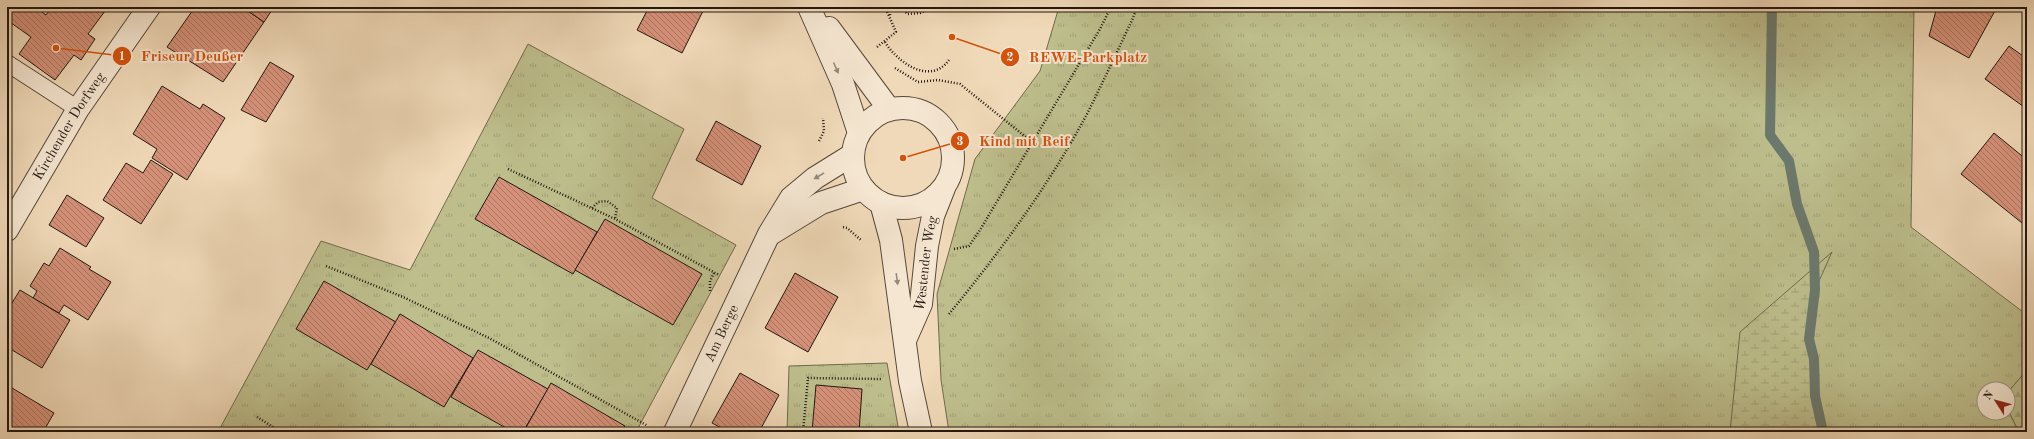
<svg xmlns="http://www.w3.org/2000/svg" width="2034" height="439" font-family="'Old Standard TT',serif">
<defs>
<pattern id="grass-tufts" width="24" height="20" patternUnits="userSpaceOnUse"><rect width="24" height="20" fill="#bdbe8c"/><path d="M3 7l-1-3M5 7V3M7 7l1-3M15 17l-1-3M17 17v-4M19 17l1-3" fill="none" stroke="#a2a378"/></pattern>
<pattern id="forest-firs" width="22" height="20" patternUnits="userSpaceOnUse"><rect width="22" height="20" fill="#bdbe8c"/><path d="M5 1l3.5 6h-7zM16 11l3.5 6h-7z" fill="#a2a378"/></pattern>
<pattern id="wetland-marsh" width="20" height="14" patternUnits="userSpaceOnUse"><rect width="20" height="14" fill="#bdbe8c"/><path d="M1 5h8M5 5V1M11 12h8M15 12V8" fill="none" stroke="#a2a378"/></pattern>
<pattern id="building-back-hatch" width="6" height="6" patternUnits="userSpaceOnUse"><rect width="6" height="6" fill="#d59179"/><path d="M-1 5l2 2M0 0l6 6M5-1l2 2" fill="none" stroke="#ac7562"/></pattern>
</defs>
<rect width="100%" height="100%" fill="#f0d9b8"/>
<filter id="stains"><feTurbulence type="fractalNoise" baseFrequency=".005" numOctaves="4"/><feColorMatrix values="0 0 0 0 .2 0 0 0 0 .09 0 0 0 0 .02 0 0 0 .5 -.17"/></filter>
<radialGradient id="worn" r=".72"><stop offset=".6" stop-color="#630" stop-opacity="0"/><stop offset="1" stop-color="#630" stop-opacity=".3"/></radialGradient>
<g fill="url(#grass-tufts)" stroke="#706a4e">
<path d="M1059 7H1914L1911 227 2027 315V370L2008 392V389H1984V413H2008V410L2019 432H949L941 380 937 294 975 159 1040 71Z"/>
<path d="M528 44 684 129 652 198 736 245 636 432H218L321 241 410 270Z"/>
<path d="M887 363 899 432H787L789 366Z"/>
</g>
<path fill="url(#forest-firs)" stroke="#706a4e" d="M2027 370V432H2019L2008 410V392Z"/>
<path fill="url(#wetland-marsh)" stroke="#706a4e" d="M1832 252 1815 290 1809 339 1814 359 1815 396 1823 432H1730L1740 332Z"/>
<g fill="none" stroke-linecap="round" stroke-linejoin="round">
<path stroke="#6b796d" stroke-width="10" d="M1772 7 1770 135 1789 161 1797 204 1814 252 1815 290 1809 339 1814 359 1815 396 1823 432"/>
</g>
<g fill="url(#building-back-hatch)" stroke="#221711">
<path d="M7 7H35L46 15 52 7H108L88 34 95 39 81 60 74 55 55 80 19 54 31 37 7 20Z"/>
<path d="M195 7H242L264 22 223 82 167 47Z"/>
<path d="M242 7H274L264 22Z"/>
<path d="M649 7H705L682 53 637 30Z"/>
<path d="M1937 7H1997L1969 58 1929 36Z"/>
<path d="M2009 46 2023 56 2027 51V109L1985 79Z"/>
<path d="M270 62 294 76 266 122 241 110Z"/>
<path d="M162 86 200 109 203 104 225 118 187 180 152 158 157 149 133 134Z"/>
<path d="M716 121 761 146 742 185 696 160Z"/>
<path d="M1994 133 2027 160V227L1961 174Z"/>
<path d="M151 160 173 174 141 224 103 200 126 163 143 173Z"/>
<path d="M499 177 597 232 573 274 475 219Z"/>
<path d="M67 195 104 218 86 247 49 225Z"/>
<path d="M605 219 702 274 673 325 575 270Z"/>
<path d="M60 248 91 267 89 269 111 282 88 320 64 305 59 313 33 298 37 291 30 286 44 263 49 266Z"/>
<path d="M795 273 838 297 808 352 765 328Z"/>
<path d="M324 281 396 322 367 370 296 329Z"/>
<path d="M20 290 70 320 42 368 7 347V311Z"/>
<path d="M400 314 473 358 444 407 371 364Z"/>
<path d="M478 350 548 389 523 432H513L451 397Z"/>
<path d="M740 373 779 395 759 432H729L712 423Z"/>
<path d="M551 383 625 426 621 432 524 431Z"/>
<path d="M7 385 54 413 43 432H7Z"/>
<path d="M816 385 862 389 859 432H812Z"/>
</g>
<g fill="none" stroke-linecap="round" stroke-linejoin="round">
<g stroke="#56483b" stroke-width="18">
<path id="lane" d="M7 63 78 109"/>
</g>
<g stroke="#56483b" stroke-width="24">
<g id="street">
<path d="M809 7 843 84 859 133"/>
<path d="M829 28 889 109"/>
<circle cx="903" cy="158" r="50"/>
<path d="M881 203 891 240 910 381 921 432"/>
<path id="s1" d="M7 230 78 109 149 7"/>
<path d="M772 233 821 203 863 189"/>
<path id="s2" d="M906 338 921 304 927 246 933 216 944 188"/>
<path id="s3" d="M675 432 769 234 791 198 815 178 852 155"/>
</g>
</g>
<g stroke="#221711" stroke-width="2.5" stroke-dasharray="1 2" stroke-linecap="butt">
<path d="M903 7 907 14 920 13 935 7"/>
<path d="M890 15V7"/>
<path d="M885 42C897 62 930 86 949 60"/>
<path d="M877 47 896 32 885 7"/>
<path d="M895 68 918 82 938 80 960 84 1032 142"/>
<path d="M819 141 824 131 823 118"/>
<path d="M508 169 615 219 719 275"/>
<path d="M592 208 598 202 607 201 617 208 615 219"/>
<path d="M843 227 847 228 861 240"/>
<path d="M954 249 969 246 980 230 1100 29 1111 7"/>
<path d="M326 266 403 297 489 338 648 426"/>
<path d="M710 291V281L714 273"/>
<path d="M949 314C1000 252 1049 185 1087 114 1103 82 1118 50 1133 18L1137 7"/>
<path d="M257 417 281 432"/>
<path d="M803 432 808 378 882 379"/>
</g>
<use href="#lane" stroke="#f5e6d1" stroke-width="16"/>
<use href="#street" stroke="#f5e6d1" stroke-width="22"/>
</g>
<defs><path id="oneway-solid" d="M-6-.8H1V-3.2L6.5 0L1 3.2V.8H-6Z"/></defs>
<g fill="#96897b">
<use href="#oneway-solid" transform="translate(836 68) rotate(66)"/>
<use href="#oneway-solid" transform="translate(819 176) rotate(149)"/>
<use href="#oneway-solid" transform="translate(897 279) rotate(82)"/>
</g>
<g text-anchor="middle" dominant-baseline="central" stroke-width="4" stroke-linejoin="round" paint-order="stroke">
<g font-size="14" fill="#221711" stroke="#f5e6d1">
<text stroke="none"><textPath href="#s1" startOffset="121">Kirchender Dorfweg</textPath></text>
<text stroke="none"><textPath href="#s2" startOffset="78">Westender Weg</textPath></text>
<text stroke="none"><textPath href="#s3" startOffset="109">Am Berge</textPath></text>
</g>
</g>
<path fill="none" stroke="#d4520c" stroke-width="1.5" d="M56 48L122 56M952 37L1010 57M903 158L960 141"/>
<g fill="#d4520c" stroke="#f5e6d1" stroke-width="1.5">
<circle cx="56" cy="48" r="4"/>
<circle cx="952" cy="37" r="4"/>
<circle cx="903" cy="158" r="4"/>
<circle cx="122" cy="56" r="10"/>
<circle cx="1010" cy="57" r="10"/>
<circle cx="960" cy="141" r="10"/>
</g>
<g font-size="12" text-anchor="middle" font-weight="bold" fill="#fff">
<text x="122" y="60">1</text>
<text x="1010" y="61">2</text>
<text x="960" y="145">3</text>
</g>
<g font-size="15" text-anchor="middle" font-weight="bold" fill="#d4520c" stroke="#f5e6d1" stroke-width="4" stroke-linejoin="round" paint-order="stroke">
<text x="192" y="61">Friseur Deußer</text>
<text x="1088" y="62">REWE-Parkplatz</text>
<text x="1024" y="146">Kind mit Reif</text>
</g>
<rect width="2034" height="439" fill="none" stroke="#f0d9b8" stroke-width="24"/>
<rect x="8" y="8" width="2018" height="423" fill="none" stroke="#221711" stroke-width="2"/>
<rect x="12" y="12" width="2010" height="415" fill="none" stroke="#221711"/>
<g transform="translate(1996 401) rotate(306)"><circle r="19" fill="#f5e6d1" stroke="#a19384"/>
<path d="M0-3L7 15L0 10L-7 15Z" fill="#8f2418"/>
<text y="-6" font-size="11" font-weight="bold" text-anchor="middle" fill="#221711">N</text>
</g>
<rect width="100%" height="100%" filter="url(#stains)"/>
<rect width="100%" height="100%" fill="url(#worn)"/>
</svg>
